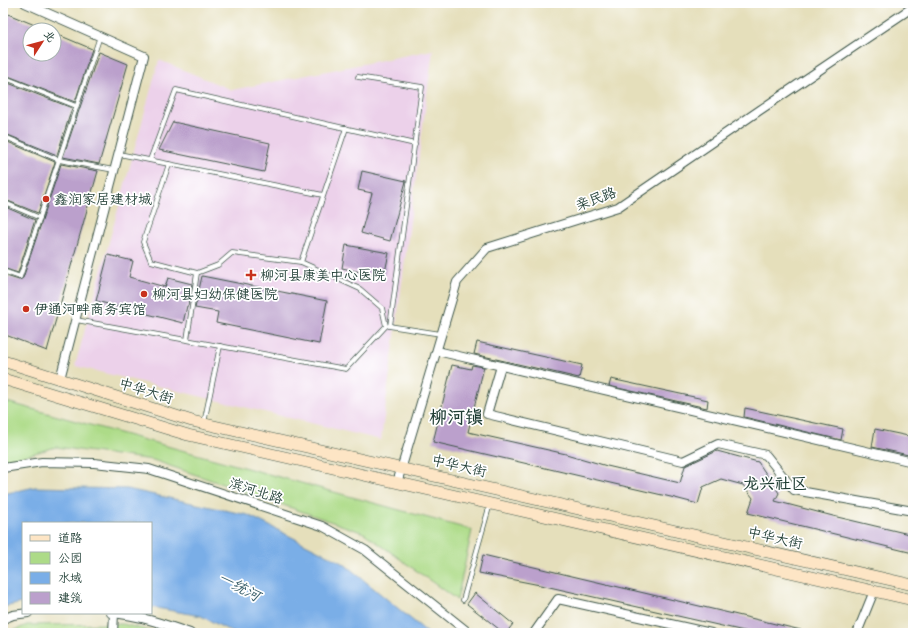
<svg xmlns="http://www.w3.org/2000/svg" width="916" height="636" font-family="Pangolin,'LXGW WenKai TC',sans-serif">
<rect width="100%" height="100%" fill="#fff"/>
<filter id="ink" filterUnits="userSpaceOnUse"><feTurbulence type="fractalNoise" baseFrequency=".025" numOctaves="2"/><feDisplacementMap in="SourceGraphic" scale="8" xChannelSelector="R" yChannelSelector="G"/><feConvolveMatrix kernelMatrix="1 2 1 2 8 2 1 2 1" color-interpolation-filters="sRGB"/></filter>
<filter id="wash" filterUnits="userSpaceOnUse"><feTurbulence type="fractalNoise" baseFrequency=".012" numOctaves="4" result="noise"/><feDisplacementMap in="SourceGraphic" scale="16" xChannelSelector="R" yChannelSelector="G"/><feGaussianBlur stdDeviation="0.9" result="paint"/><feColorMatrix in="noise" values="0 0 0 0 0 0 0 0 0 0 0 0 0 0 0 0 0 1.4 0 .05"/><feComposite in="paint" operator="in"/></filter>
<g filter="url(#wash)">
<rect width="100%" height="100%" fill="#e5dfbb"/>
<path fill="#ecd1ea" d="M433 50 381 440 75 366 159 60 232 90Z"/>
<g fill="#addb88" stroke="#668c5e">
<path d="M3 401 472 530 457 600 364 533 153 460 56 447 3 462Z"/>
<path d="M123 624 158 633H8L27 625Z"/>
</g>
<path fill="#7aaee7" stroke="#4c768e" d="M35 487 127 489 248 515 343 563 428 633H234L201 616 151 607V523H23V603L3 607V494Z"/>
<g id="blocks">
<g fill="#bba0cc">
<path d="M3 12 47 30H30V54H54V33L92 49 75 102 3 74Z"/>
<path d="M99 52 128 64 99 164 63 157Z"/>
<path d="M3 81 72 108 57 155 3 133Z"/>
<path d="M173 122 270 143 264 172 159 150Z"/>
<path d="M3 140 55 162 38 213 3 199Z"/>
<path d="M61 164 98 171 47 351 3 334V275L19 280 23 278Z"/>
<path d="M362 171 406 181 390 241 361 233 372 193 358 190Z"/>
<path d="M3 206 35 220 18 273 3 268Z"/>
<path d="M346 245 389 253 384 277 342 268Z"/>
<path d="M108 255 133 261 129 277 165 287 168 278 192 284 188 306H187L183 323 96 301Z"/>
<path d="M202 276 327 301 319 344 216 323 218 312 195 308Z"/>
<path d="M477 342 582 365 579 378 474 354Z"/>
<path d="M452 365 471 369 472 365 484 367 468 432 566 454 607 466 680 483 685 466 717 451 758 462 779 493 775 501 833 516 913 535V553L748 513 753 498 743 485 721 479 703 487 698 504 675 498 433 442Z"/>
<path d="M611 379 708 400 707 408 609 386Z"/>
<path d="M745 408 843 429 841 440 744 417Z"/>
<path d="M875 429 913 437V456L872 447Z"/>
<path d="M483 555 801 630V633H753L545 586 479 573Z"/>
<path d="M475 593 513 624 506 633H504L467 604Z"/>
</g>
</g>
</g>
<g filter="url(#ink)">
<use href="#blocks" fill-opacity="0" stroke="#3d5548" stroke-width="1"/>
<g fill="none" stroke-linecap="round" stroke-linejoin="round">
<g stroke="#3d5548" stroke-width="5.5">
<g id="lane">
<path d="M3 77 76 106"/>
<path d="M358 77 422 87 390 326"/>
<path d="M3 136 59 160 114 170"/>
<path d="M119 154 323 195"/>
<path d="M150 160 176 90 415 144"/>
<path d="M169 164 143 242 151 261 197 273 218 265 232 253 301 262"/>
<path d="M3 202 40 218"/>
<path d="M3 271 20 277 100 36"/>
<path d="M76 320 346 369 386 326 382 308 360 289 301 262 346 128"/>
<path d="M389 326 441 334"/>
<path d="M187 340 197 273"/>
<path d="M204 423 220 346"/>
<path d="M463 600 490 504"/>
</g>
</g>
<g stroke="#3d5548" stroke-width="10">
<g id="street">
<path d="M25 3 144 56 60 379"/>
<path d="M437 351 913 462"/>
<path d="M501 366 487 414 683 461 718 444 766 455 794 490 913 511"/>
<path d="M3 468 42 462 94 463 149 469 322 526 365 550 469 633"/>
<path d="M397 483 457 282 487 248 618 207 760 110 913 7"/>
<path d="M111 613C138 615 164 624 190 633"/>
<path d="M3 619 13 615 28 613"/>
<path d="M113 633 114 613"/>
<path d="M534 633 558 599 711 633"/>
<path d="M857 633 874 591"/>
</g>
</g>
<g stroke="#3d5548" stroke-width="12">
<g id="secondary">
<path d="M3 361 192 421 913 585"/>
<path d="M3 379 188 435 913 600"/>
</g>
</g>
<use href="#lane" stroke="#fff" stroke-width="4"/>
<use href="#street" stroke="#fff" stroke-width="8"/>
<use href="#secondary" stroke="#fde5c5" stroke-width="11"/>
</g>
</g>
<g fill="#c8321e" stroke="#fff" stroke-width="1.5">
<circle cx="46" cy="199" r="4"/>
<path d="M249 269h4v4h4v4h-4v4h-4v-4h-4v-4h4z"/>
<circle cx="144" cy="294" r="4"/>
<circle cx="26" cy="309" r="4"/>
</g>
<g text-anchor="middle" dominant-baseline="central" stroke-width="3.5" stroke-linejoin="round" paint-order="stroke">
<g font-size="14" fill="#1f3d34" stroke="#fff" text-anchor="start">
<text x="54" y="199">鑫润家居建材城</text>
<text x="260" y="275">柳河县康美中心医院</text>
<text x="152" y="294">柳河县妇幼保健医院</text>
<text x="34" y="309">伊通河畔商务宾馆</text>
</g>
<g font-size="14" fill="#1f3d34" stroke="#fff">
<text transform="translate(596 199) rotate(-20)">亲民路</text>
<text transform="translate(146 391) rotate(17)">中华大街</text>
<text transform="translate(459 466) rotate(13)">中华大街</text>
<text transform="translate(256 491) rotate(18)">滨河北路</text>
<text transform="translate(775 538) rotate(13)">中华大街</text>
</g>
<g font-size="15" font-style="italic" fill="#3a5f6a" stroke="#fff">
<text transform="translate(239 587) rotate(28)">一统河</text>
</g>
<g font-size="16" font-weight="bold" fill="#1f3d34" stroke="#fff">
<text x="775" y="484">龙兴社区</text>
</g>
<g font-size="18" font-weight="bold" fill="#1f3d34" stroke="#fff">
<text x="456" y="417">柳河镇</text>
</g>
</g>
<rect width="916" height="636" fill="none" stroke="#fff" stroke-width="16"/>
<rect x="22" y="522" width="130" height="92" fill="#ffffff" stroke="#a5b1ae"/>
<rect x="30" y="535" width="20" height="6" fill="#fde5c5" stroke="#a5b1ae"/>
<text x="58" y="542" font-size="12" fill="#1f3d34">道路</text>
<rect x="30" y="552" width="20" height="12" fill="#addb88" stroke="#a5b1ae"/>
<text x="58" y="562" font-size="12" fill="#1f3d34">公园</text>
<rect x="30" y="572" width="20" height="12" fill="#7aaee7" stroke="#a5b1ae"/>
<text x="58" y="582" font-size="12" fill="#1f3d34">水域</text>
<rect x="30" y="592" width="20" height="12" fill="#bba0cc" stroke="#a5b1ae"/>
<text x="58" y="602" font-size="12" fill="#1f3d34">建筑</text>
<g transform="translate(42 42) rotate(54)"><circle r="19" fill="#ffffff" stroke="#a5b1ae"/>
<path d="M0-3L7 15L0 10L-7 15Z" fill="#c8321e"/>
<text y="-6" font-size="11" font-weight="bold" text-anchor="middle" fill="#1f3d34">北</text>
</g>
</svg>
